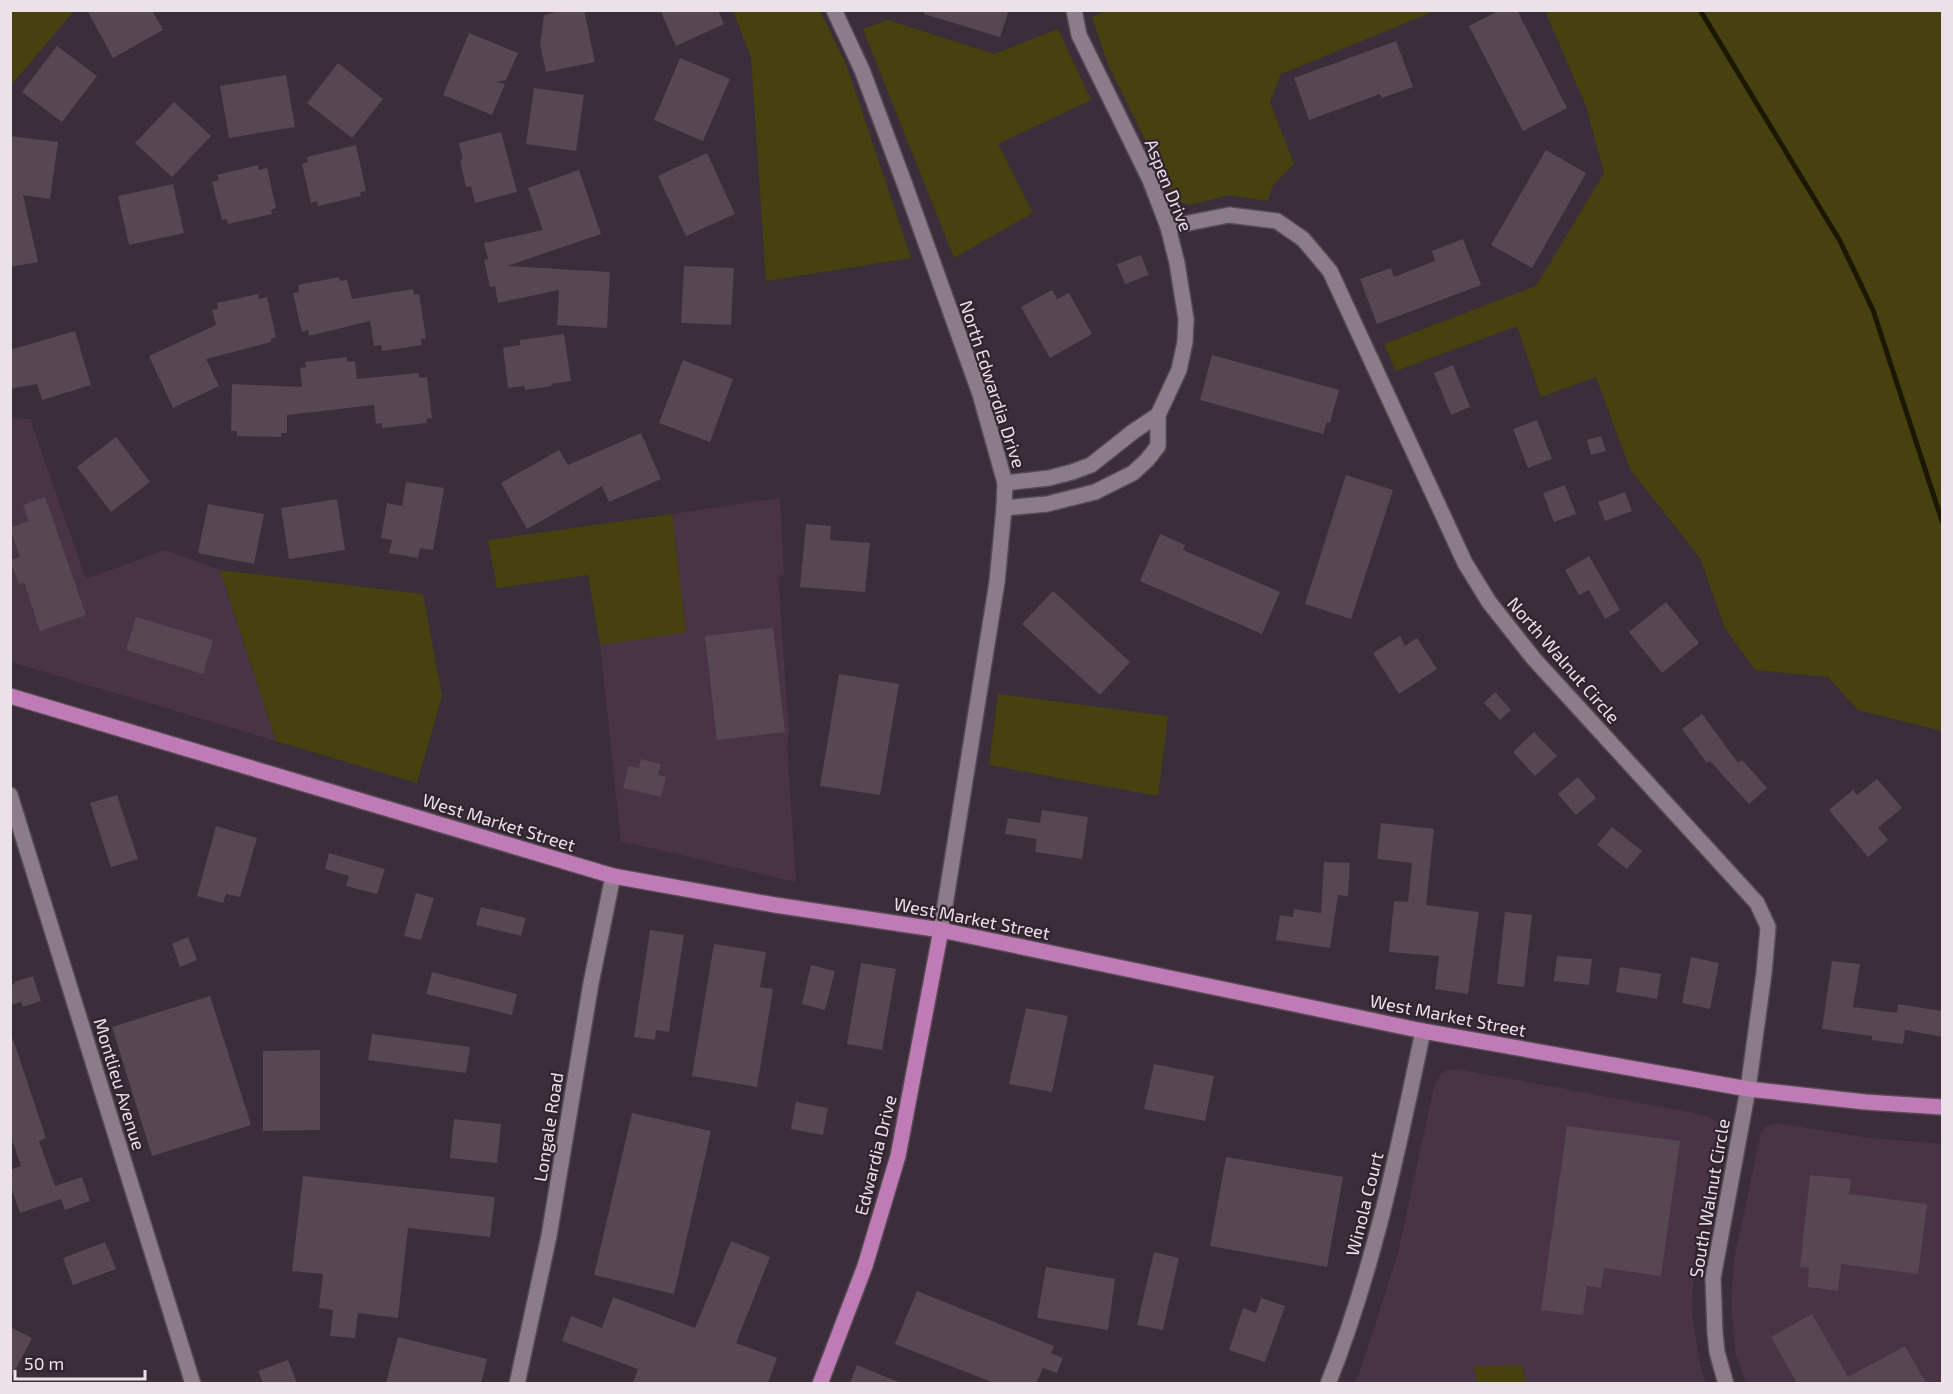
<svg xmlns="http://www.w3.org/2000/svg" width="1953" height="1394" font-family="'Exo 2',sans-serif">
<rect width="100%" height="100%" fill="#3b2d39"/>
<g fill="#483444">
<path d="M11 418 30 419 86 579 165 550 220 570 276 741 11 662Z"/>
<path d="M780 498 784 575 778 576 789 732 787 743 796 882 621 841 600 645 686 632 672 514Z"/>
<path d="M1457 1069 1705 1115 1716 1121 1719 1129 1694 1257 1692 1311 1699 1361 1706 1383H1526L1522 1365 1474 1367 1477 1383 1354 1384 1363 1362 1398 1253 1434 1086 1439 1076 1445 1071Z"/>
<path d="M1777 1123 1870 1138 1942 1144V1383H1746L1736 1355 1731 1306 1734 1260 1761 1132 1766 1126Z"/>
</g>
<g fill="#46410e">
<path d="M11 10 74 11 11 85 10 11Z"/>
<path d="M1109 10H1435V11L1281 74 1270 102 1294 164 1273 185 1268 201 1229 195 1189 205 1175 201 1107 62 1092 17Z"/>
<path d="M733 11H820L846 64 911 258 766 281 751 57Z"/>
<path d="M1545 11H1942V731L1858 710 1828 677 1755 670 1725 628 1700 558 1630 469 1596 377 1541 397 1517 326 1396 371 1384 344 1536 286 1604 173 1586 106Z"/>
<path d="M888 20 994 54 1058 29 1091 100 998 144 1033 213 954 258 863 29Z"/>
<path d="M672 514 686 632 600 645 588 575 497 588 488 540Z"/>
<path d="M220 570 423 594 442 696 417 783 276 741Z"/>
<path d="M998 694 1168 716 1158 796 989 765Z"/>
<path d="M1522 1365 1526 1383H1477L1474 1366Z"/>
</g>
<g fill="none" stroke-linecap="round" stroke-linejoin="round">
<path stroke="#1b1700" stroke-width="5" d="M1700 10 1840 241 1873 310 1942 521"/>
</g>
<g fill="#564753">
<path d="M87 10H152L163 30 113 58Z"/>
<path d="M564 10H584L595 62 546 72 540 45 544 15Z"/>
<path d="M660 10H718L724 24 676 46Z"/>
<path d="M924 10H1009L1000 37 924 14Z"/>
<path d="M1500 10H1517L1567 108 1523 131 1469 26Z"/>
<path d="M469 33 518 53 506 80 496 82 505 84 492 115 443 95Z"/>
<path d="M1396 41 1413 87 1382 98 1380 94 1309 120 1294 78Z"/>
<path d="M57 46 97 76 62 122 22 92Z"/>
<path d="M680 58 730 79 703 141 654 120Z"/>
<path d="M338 63 383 99 352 138 307 103Z"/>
<path d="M286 75 295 127 229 138 220 86Z"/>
<path d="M534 88 584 95 576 151 526 144Z"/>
<path d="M174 102 211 136 172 177 135 143Z"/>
<path d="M501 132 517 192 475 203 471 186 466 187 460 160 463 159 459 143Z"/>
<path d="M10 136 58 142 50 199 23 195 38 262 10 267Z"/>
<path d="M356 145 366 191 360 192 361 196 318 206 317 201 311 203 302 164 308 162 307 157Z"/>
<path d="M1546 150 1586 173 1532 268 1491 245Z"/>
<path d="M707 153 735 214 686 236 658 176Z"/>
<path d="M258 165 259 170 267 168 276 208 271 210 272 214 228 224 227 219 222 220 212 182 219 180 217 175Z"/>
<path d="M579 170 601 234 507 266 610 272 607 328 557 325 559 290 498 303 495 286 490 287 484 260 488 259 484 243 543 230 528 188Z"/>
<path d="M173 184 184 233 129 245 118 196Z"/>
<path d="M1463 239 1481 285 1377 324 1360 279 1391 268 1394 277 1435 261 1432 251Z"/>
<path d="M1141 255 1149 275 1125 284 1117 264Z"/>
<path d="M684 266 734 268 731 325 681 323Z"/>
<path d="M339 277 340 281 347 280 352 299 413 289 414 295 419 294 426 338 421 339 422 345 382 351 381 345 374 346 370 321 309 336 308 330 302 332 293 293 299 292 298 285Z"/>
<path d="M1052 290 1057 299 1069 293 1092 334 1050 358 1021 307Z"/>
<path d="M258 294 259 299 267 297 276 337 271 339V342L206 359 219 386 173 408 149 356 216 325 212 310 218 309 217 303Z"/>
<path d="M75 331 91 385 42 400 37 384 10 389V350Z"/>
<path d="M564 334 571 381 551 384 552 386 525 390V386L508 388 503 348 520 345V340Z"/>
<path d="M1212 355 1339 390 1330 423 1327 422 1323 434 1200 400Z"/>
<path d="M347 357V362L355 361 357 379 419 373V378L427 377 432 418 426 419 427 423 382 428V423L376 424 374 405 287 415V433H281V437L237 436V431H231L232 384 302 387 300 368 306 367 305 362Z"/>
<path d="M683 360 733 379 710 442 659 423Z"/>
<path d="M1453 365 1470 407 1451 415 1434 373Z"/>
<path d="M1537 420 1552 459 1528 468 1513 429Z"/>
<path d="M641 433 661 479 609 502 602 486 527 529 501 483 559 450 568 465Z"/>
<path d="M1601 436 1606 451 1591 455 1587 440Z"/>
<path d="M116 437 150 482 111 512 77 467Z"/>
<path d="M1346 475 1393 490 1351 619 1305 604Z"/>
<path d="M406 482 444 488 433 550 420 548 418 558 389 553 392 540 381 538 387 503 402 506Z"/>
<path d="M1565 485 1576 514 1554 522 1543 493Z"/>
<path d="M1625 492 1632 511 1605 521 1598 502Z"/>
<path d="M45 497 86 615 40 631 24 582 19 584 10 561 20 557 10 528 29 521 23 505Z"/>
<path d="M337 499 345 550 289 559 281 508Z"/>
<path d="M208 504 264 514 254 564 198 553Z"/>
<path d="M806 524 831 526 830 540 870 543 865 592 800 587Z"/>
<path d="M1160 534 1185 545 1183 550 1280 592 1262 634 1140 581Z"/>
<path d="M1589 556 1620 610 1605 619 1589 590 1579 595 1565 570Z"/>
<path d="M1053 591 1130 662 1100 695 1022 624Z"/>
<path d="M1666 602 1699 643 1662 673 1629 632Z"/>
<path d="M136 617 213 640 203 674 126 650Z"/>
<path d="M773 628 785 732 717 740 705 636Z"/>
<path d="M1400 636 1405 646 1417 638 1437 669 1399 694 1373 653Z"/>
<path d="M839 674 899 684 880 795 820 786Z"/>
<path d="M1495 692 1511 710 1500 720 1484 703Z"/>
<path d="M1702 714 1738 763 1742 760 1767 788 1749 804 1710 761 1707 763 1682 729Z"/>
<path d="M1534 732 1557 756 1535 776 1513 752Z"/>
<path d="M641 759 661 764 658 775 666 777 661 797 623 788 629 766 639 768Z"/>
<path d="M1578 777 1596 798 1576 815 1558 794Z"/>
<path d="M1877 779 1902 808 1878 828 1888 840 1868 857 1829 810 1853 790 1857 795Z"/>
<path d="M117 795 138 859 111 867 90 803Z"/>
<path d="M1042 810 1088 817 1082 859 1035 852 1037 839 1005 834 1008 818 1040 823Z"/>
<path d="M1381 823 1434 829 1426 905 1479 912 1468 994 1435 989 1439 956 1389 952 1394 901 1408 902 1412 863 1377 859Z"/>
<path d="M216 826 257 838 240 897 226 894 223 903 197 896Z"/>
<path d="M1612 827 1642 851 1627 869 1597 845Z"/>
<path d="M329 853 385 869 377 894 346 886 349 876 325 869Z"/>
<path d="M1324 862 1350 863 1348 896 1338 895 1330 948 1276 940 1280 915 1293 917 1294 909 1321 913Z"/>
<path d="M416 893 434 898 421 940 404 936Z"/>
<path d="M481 907 526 918 521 936 476 925Z"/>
<path d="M1505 912 1532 915 1524 987 1497 984Z"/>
<path d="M650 930 684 935 669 1032 656 1030 655 1040 634 1037Z"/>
<path d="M188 937 197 960 180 967 172 944Z"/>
<path d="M714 944 766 952 760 987 773 989 757 1087 692 1076Z"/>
<path d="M1557 956 1592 959 1589 985 1554 981Z"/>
<path d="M1691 957 1719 963 1710 1009 1682 1003Z"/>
<path d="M1832 961 1860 964 1853 1007 1897 1013 1898 1004 1942 1011V1037L1905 1030 1903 1044 1872 1040V1036L1822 1029Z"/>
<path d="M861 963 896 969 882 1050 847 1044Z"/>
<path d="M811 965 835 971 825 1010 802 1004Z"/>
<path d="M1620 967 1661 974 1657 999 1616 992Z"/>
<path d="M432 972 517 994 512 1015 426 994Z"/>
<path d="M33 976 41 1001 23 1007 21 1002 10 1005V985L15 984 14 982Z"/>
<path d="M210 996 251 1125 152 1156 112 1027Z"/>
<path d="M1026 1008 1068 1016 1052 1092 1009 1084Z"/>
<path d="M372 1034 470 1047 466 1073 368 1060Z"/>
<path d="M10 1039H13L46 1138 39 1141 55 1186 82 1177 90 1201 65 1210 61 1199 20 1213 10 1184V1170L21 1166 10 1134Z"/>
<path d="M320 1050V1130L263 1131V1051Z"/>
<path d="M1154 1064 1214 1076 1205 1121 1144 1109Z"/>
<path d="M796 1102 828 1108 823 1135 791 1129Z"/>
<path d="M632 1113 711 1131 674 1294 594 1275Z"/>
<path d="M454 1119 501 1124 497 1163 450 1158Z"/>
<path d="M1567 1126 1680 1141 1661 1276 1604 1268 1601 1288 1587 1286 1583 1315 1541 1310Z"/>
<path d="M1226 1157 1343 1177 1327 1267 1210 1246Z"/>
<path d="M1810 1175 1851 1179 1849 1194 1927 1204 1918 1274 1841 1264 1838 1291 1808 1287 1809 1268 1800 1267Z"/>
<path d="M303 1176 495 1197 490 1237 408 1228 398 1318 358 1313 355 1338 330 1336 333 1310 319 1308 323 1274 292 1271Z"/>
<path d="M731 1241 770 1257 736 1343 777 1358 768 1383H633L638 1369 562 1341 571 1316 602 1328 613 1297 695 1328Z"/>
<path d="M105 1242 116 1269 73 1285 63 1258Z"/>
<path d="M1154 1252 1179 1258 1163 1330 1137 1325Z"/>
<path d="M1046 1267 1115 1279 1108 1330 1037 1318Z"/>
<path d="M917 1291 1054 1346 1051 1353 1063 1358 1057 1373 1043 1368 1036 1383H994L895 1344Z"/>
<path d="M1261 1298 1285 1306 1265 1362 1229 1350 1243 1308 1256 1313Z"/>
<path d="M1812 1314 1848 1377 1905 1346 1926 1383H1797L1771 1337Z"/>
<path d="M10 1327 32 1338 10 1380Z"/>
<path d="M398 1337 487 1359 481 1383H386Z"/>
<path d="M288 1360 297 1383H263L258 1371Z"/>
<path d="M857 1365 901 1383H850Z"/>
</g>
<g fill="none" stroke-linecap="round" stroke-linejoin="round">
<g stroke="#564a54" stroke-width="18">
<g id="minor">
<path d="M834 10 862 70 905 185 980 394 1005 483 1004 508 997 582 941 930"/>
<path d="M1168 227 1229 215 1277 221 1303 239 1330 271 1465 563 1489 602 1534 659 1757 903 1768 927 1764 973 1748 1089 1713 1278 1715 1333 1717 1352 1726 1384"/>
<path d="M1005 483 1049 478 1072 472 1091 465 1134 431 1158 415"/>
<path d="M1004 508 1047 504 1095 492 1133 473 1147 460 1158 446V415L1179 370 1185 342 1186 319 1177 263 1168 227 1150 180 1079 35 1074 10"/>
<path d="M10 795 193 1384"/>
<path d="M517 1384 549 1236 591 983 613 876"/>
<path d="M1328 1384C1374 1269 1398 1150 1423 1031"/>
</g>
</g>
<g stroke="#564a54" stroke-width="18">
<g id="major">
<path d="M10 696 613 876 775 905 941 930 1423 1031 1748 1089 1865 1102 1942 1107"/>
<path d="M820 1384 865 1266 898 1156 941 930"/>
</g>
</g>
<use href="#minor" stroke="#8c7c89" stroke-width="15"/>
<use href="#major" stroke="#bf7bb5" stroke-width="15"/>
</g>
<g text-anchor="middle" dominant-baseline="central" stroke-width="4.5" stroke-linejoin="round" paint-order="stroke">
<g font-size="18" fill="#ebe2e9" stroke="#31232f">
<text transform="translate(1169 185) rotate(68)">Aspen Drive</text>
<text transform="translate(993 384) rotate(72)">North Edwardia Drive</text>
<text transform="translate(1564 660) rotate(49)">North Walnut Circle</text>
<text transform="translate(499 822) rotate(17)">West Market Street</text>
<text transform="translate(972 918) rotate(11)">West Market Street</text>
<text transform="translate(1448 1015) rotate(11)">West Market Street</text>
<text transform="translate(120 1084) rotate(73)">Montlieu Avenue</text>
<text transform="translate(548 1127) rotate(-81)">Longale Road</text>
<text transform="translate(875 1155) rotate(-76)">Edwardia Drive</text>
<text transform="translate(1709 1198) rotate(-80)">South Walnut Circle</text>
<text transform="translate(1364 1204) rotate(-76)">Winola Court</text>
</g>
</g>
<rect width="1953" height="1394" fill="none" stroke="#ebe2e9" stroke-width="24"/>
<path d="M15 1370v9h130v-9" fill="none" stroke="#ebe2e9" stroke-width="3"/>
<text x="24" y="1370" font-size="18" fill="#ebe2e9" stroke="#31232f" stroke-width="4.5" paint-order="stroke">50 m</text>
</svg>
